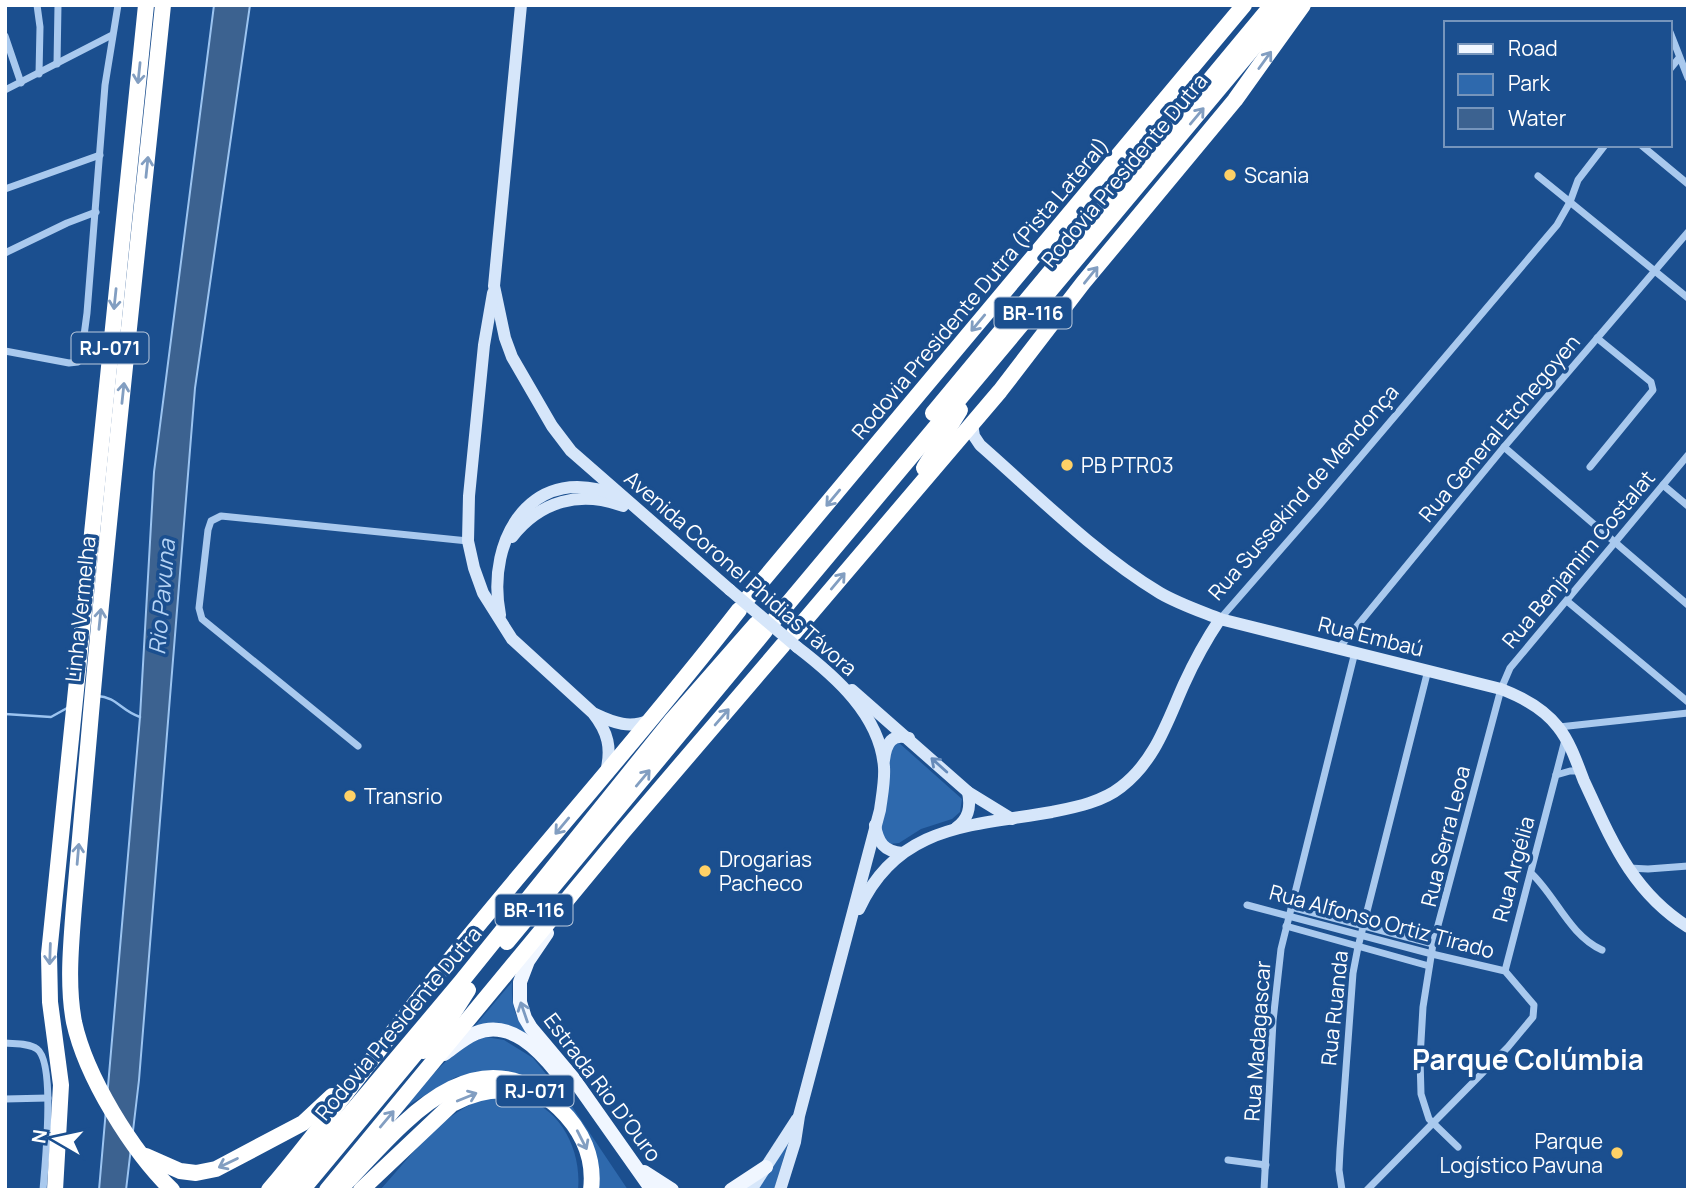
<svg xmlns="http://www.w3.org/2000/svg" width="1693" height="1195" font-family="Manrope,sans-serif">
<rect width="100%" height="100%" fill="#1b4f8f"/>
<g fill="#2e69ad">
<path d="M898 742 962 799 960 812 952 819 921 829 899 843 890 844 880 838 889 746Z"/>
<path d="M512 982C511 1007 515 1016 529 1037L474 1027Z"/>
<path d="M486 1037 504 1040 533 1058 569 1102 628 1190H596L597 1164 547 1091 514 1074 484 1071 456 1077 405 1107C429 1080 451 1047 486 1037Z"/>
<path d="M491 1096C500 1096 509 1095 518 1097 560 1105 582 1150 578 1190H380C413 1154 442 1111 491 1096Z"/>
<path d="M788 1143 774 1190H756Z"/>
</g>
<path fill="#3c6290" stroke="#9cc4f0" stroke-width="2" d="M214 5H250L195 388 139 1080 126 1190H99L140 717 154 472Z"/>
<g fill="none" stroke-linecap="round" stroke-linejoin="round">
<g stroke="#9cc4f0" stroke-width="2.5">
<path d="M97 696C117 697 121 711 140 717"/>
<path d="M5 714 51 717 69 707"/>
</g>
<g stroke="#a9c9ee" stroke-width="7">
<path d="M37 5 40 27 39 74"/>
<path d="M1670 32 1688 78"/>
<path d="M5 36 21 83"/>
<path d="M57 64 58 5"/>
<path d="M1670 69 1679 58"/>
<path d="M5 90 112 35"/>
<path d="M1641 145 1688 184"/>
<path d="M1538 176 1688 298"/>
<path d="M5 189 100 155"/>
<path d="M5 253 67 223 96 212"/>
<path d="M5 351 69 363 78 362 81 358 87 313 105 85 118 5"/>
<path d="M1504 447 1688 605"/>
<path d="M1590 467 1653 390 1651 382 1597 338"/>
<path d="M1663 485 1688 506"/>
<path d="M1567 601 1688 702"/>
<path d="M1220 619 1317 508 1557 225 1570 202 1578 180 1605 145"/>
<path d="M1339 648 1504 447 1688 232"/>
<path d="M1559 727 1688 713"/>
<path d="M358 746 202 619 199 608 208 530 211 521 221 516 468 541"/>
<path d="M1556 775 1570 771H1580"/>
<path d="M1629 868 1648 869 1688 866"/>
<path d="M1531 873C1556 896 1569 935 1602 950"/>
<path d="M1247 905 1432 954 1505 971 1534 1005 1533 1017 1508 1047 1367 1190"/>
<path d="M1291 907 1433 944"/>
<path d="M1286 926 1429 966"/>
<path d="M1505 971 1565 740"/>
<path d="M5 1043C15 1044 29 1043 37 1049 56 1063 45 1165 43 1190"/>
<path d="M5 1099 48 1098"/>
<path d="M1458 1147 1429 1119 1421 1094 1420 1058 1423 1007 1433 944 1501 689 1510 668 1688 455"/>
<path d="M1228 1160 1266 1165 1265 1168"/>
<path d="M1264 1190 1273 1021 1281 949 1355 652"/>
<path d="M1342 1190 1339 1170 1340 1150 1353 973 1358 947 1428 670"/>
</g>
<g stroke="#d6e6fa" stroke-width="12">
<path d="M521 5 494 286 505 338 512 357 552 426 571 451 730 590"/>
<path d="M493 293 484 345 469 496 468 541 474 568 483 593 512 639 593 713C608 732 612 748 606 772"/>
<path d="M972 424 974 436 980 445C1037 495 1094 553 1160 593 1179 604 1200 611 1220 619L1501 689C1522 697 1544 709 1558 727 1570 742 1577 763 1584 781 1611 839 1631 891 1688 927"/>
<path d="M512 537C540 501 580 490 623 506"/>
<path d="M500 615C485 537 534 459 620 497"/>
<path d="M852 690 968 792 1012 819"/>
<path d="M595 714C614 723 630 729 650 720"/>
<path d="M884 760C886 743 892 733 909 738"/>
<path d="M875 825C878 843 884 851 902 853"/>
<path d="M956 828C969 819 971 807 968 792"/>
<path d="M859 909C898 824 972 826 1052 812 1076 807 1102 802 1121 787 1155 761 1167 722 1184 684 1194 662 1206 640 1220 619"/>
<path d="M751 1190 797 1119"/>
<path d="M780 1190 795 1142 799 1116 880 810C882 795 885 781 884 767 880 715 835 676 797 647"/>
</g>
<g stroke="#f0f6ff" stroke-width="14">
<path d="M547 933 528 961 520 982V1002L525 1018 531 1028 573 1078 652 1190"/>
<path d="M444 1054C454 1047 464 1038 476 1033 510 1019 539 1050 558 1074"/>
<path d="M644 1172 672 1190"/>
<path d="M731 1190 766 1167"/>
</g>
<g stroke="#fff" stroke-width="16">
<path d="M163 5C138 249 110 492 89 736 84 792 79 849 74 906 71 944 67 985 74 1022 86 1077 132 1151 172 1190"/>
<path d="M933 413 1272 5"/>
<path d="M924 468 960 410"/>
<path d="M748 598 1244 5"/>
<path d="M775 619 1289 5"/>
<path d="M794 633 1000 391 1083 283 1235 100 1303 5"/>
<path d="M507 942 765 631"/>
<path d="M423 1051 452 1015 468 990"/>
<path d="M146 1156 180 1171 196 1173 216 1169 303 1123 332 1096"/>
<path d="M55 1190 61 1085 50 1002 49 954 146 5"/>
<path d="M269 1190C333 1115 389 1033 452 957 547 840 647 729 739 610"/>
<path d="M286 1190 461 982 672 720 756 624"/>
<path d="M302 1190 426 1041"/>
<path d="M327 1190 623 832 783 645"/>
<path d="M339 1190C397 1131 472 1026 559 1108 582 1130 595 1158 591 1190"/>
<path d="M361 1190 452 1104C473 1092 493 1088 517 1091"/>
</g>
<path stroke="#d6e6fa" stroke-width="12" d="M730 590 797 647"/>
</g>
<defs><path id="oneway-shaft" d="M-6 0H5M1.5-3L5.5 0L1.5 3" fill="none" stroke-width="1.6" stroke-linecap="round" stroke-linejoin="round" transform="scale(1.75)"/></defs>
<g stroke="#829ec1">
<use href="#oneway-shaft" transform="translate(1265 60) rotate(-54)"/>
<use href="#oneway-shaft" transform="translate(139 73) rotate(96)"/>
<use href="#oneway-shaft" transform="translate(1197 116) rotate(-50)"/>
<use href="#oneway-shaft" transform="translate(147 167) rotate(-84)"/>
<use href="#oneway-shaft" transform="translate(1091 275) rotate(-51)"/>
<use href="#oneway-shaft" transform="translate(115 299) rotate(96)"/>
<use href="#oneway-shaft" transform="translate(978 323) rotate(130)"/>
<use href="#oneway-shaft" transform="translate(123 393) rotate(-84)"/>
<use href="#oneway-shaft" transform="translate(833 498) rotate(130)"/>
<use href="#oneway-shaft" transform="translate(838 581) rotate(-50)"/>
<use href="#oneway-shaft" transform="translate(100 619) rotate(-84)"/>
<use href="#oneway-shaft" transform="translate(722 717) rotate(-49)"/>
<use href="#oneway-shaft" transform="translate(643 778) rotate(-50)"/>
<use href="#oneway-shaft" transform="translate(562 826) rotate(130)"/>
<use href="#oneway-shaft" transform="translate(78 854) rotate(-85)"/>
<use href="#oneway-shaft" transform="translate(50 954) rotate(92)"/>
<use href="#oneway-shaft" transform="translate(467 1097) rotate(-22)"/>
<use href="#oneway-shaft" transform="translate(387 1119) rotate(-50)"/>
<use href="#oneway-shaft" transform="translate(582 1140) rotate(63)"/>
<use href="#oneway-shaft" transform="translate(228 1163) rotate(154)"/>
</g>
<use stroke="#668bba" href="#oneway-shaft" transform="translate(939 765) rotate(-138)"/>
<use stroke="#7b9ac1" href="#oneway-shaft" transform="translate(524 1012) rotate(-109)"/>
<g fill="#ffd166" stroke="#1b4f8f" stroke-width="2.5">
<circle cx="1230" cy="175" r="7"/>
<circle cx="1067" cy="465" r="7"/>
<circle cx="350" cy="796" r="7"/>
<circle cx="705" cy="871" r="7"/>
<circle cx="1617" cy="1153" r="7"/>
</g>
<g text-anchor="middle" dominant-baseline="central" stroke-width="7" stroke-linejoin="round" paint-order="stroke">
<g fill="#1b4f8f" stroke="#bbcadd" stroke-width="2">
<rect x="994.5" y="297.5" width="77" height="31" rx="5"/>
<rect x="71.5" y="332.5" width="77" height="31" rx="5"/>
<rect x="495.5" y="894.5" width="77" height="31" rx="5"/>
<rect x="496.5" y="1075.5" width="77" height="31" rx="5"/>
</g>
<g font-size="19" font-weight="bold" fill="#fff">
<text x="1033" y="313">BR-116</text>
<text x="110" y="348">RJ-071</text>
<text x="534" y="910">BR-116</text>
<text x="535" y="1091">RJ-071</text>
</g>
<g font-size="21" fill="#fff" stroke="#1b4f8f">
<text transform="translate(1124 170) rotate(-50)">Rodovia Presidente Dutra</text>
<text transform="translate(980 288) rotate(-50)">Rodovia Presidente Dutra (Pista Lateral)</text>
<text transform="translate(1499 428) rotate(-50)">Rua General Etchegoyen</text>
<text transform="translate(1303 492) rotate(-49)">Rua Sussekind de Mendonça</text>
<text transform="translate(1578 559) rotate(-50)">Rua Benjamim Costalat</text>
<text transform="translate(741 573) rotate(41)">Avenida Coronel Phidias Távora</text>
<text transform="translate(80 609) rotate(-84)">Linha Vermelha</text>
<text transform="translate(1371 636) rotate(14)">Rua Embaú</text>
<text transform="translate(1445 836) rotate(-76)">Rua Serra Leoa</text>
<text transform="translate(1513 869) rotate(-75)">Rua Argélia</text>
<text transform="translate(1382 921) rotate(15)">Rua Alfonso Ortiz Tirado</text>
<text transform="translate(1334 1008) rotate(-84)">Rua Ruanda</text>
<text transform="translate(398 1023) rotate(-50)">Rodovia Presidente Dutra</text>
<text transform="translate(1257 1041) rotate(-86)">Rua Madagascar</text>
<text transform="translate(603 1087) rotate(53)">Estrada Rio D'Ouro</text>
</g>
<g font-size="21" fill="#fff" stroke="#1b4f8f" text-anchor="start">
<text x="1244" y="175">Scania</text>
<text x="1081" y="465">PB PTR03</text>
<text x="364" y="796">Transrio</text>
<text x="719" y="859">Drogarias<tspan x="719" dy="24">Pacheco</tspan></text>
<text x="1603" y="1141" text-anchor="end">Parque<tspan x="1603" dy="24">Logístico Pavuna</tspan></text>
</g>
<g font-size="23" font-style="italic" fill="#b5d3f5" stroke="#1b4f8f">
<text transform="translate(161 597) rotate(-85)">Rio Pavuna</text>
</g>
<g font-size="28" font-weight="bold" fill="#fff" stroke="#1b4f8f">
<text x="1528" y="1059">Parque Colúmbia</text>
</g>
</g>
<rect width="1693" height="1195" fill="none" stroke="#ffffff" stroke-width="14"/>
<rect x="1444" y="21" width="228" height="126" fill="#1b4f8f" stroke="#7695bc" stroke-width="2"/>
<rect x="1458" y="44" width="35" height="10" fill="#f0f6ff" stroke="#7695bc" stroke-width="2"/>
<text x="1508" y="56" font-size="21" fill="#ffffff">Road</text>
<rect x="1458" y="74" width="35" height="21" fill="#2e69ad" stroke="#7695bc" stroke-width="2"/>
<text x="1508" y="91" font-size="21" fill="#ffffff">Park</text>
<rect x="1458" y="108" width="35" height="21" fill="#3c6290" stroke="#7695bc" stroke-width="2"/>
<text x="1508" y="126" font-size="21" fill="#ffffff">Water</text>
<g transform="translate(56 1139) rotate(279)" stroke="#1b4f8f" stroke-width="5" paint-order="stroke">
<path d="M0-5L12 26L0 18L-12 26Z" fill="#ffffff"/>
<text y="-10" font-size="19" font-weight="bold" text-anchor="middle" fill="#ffffff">N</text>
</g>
</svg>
